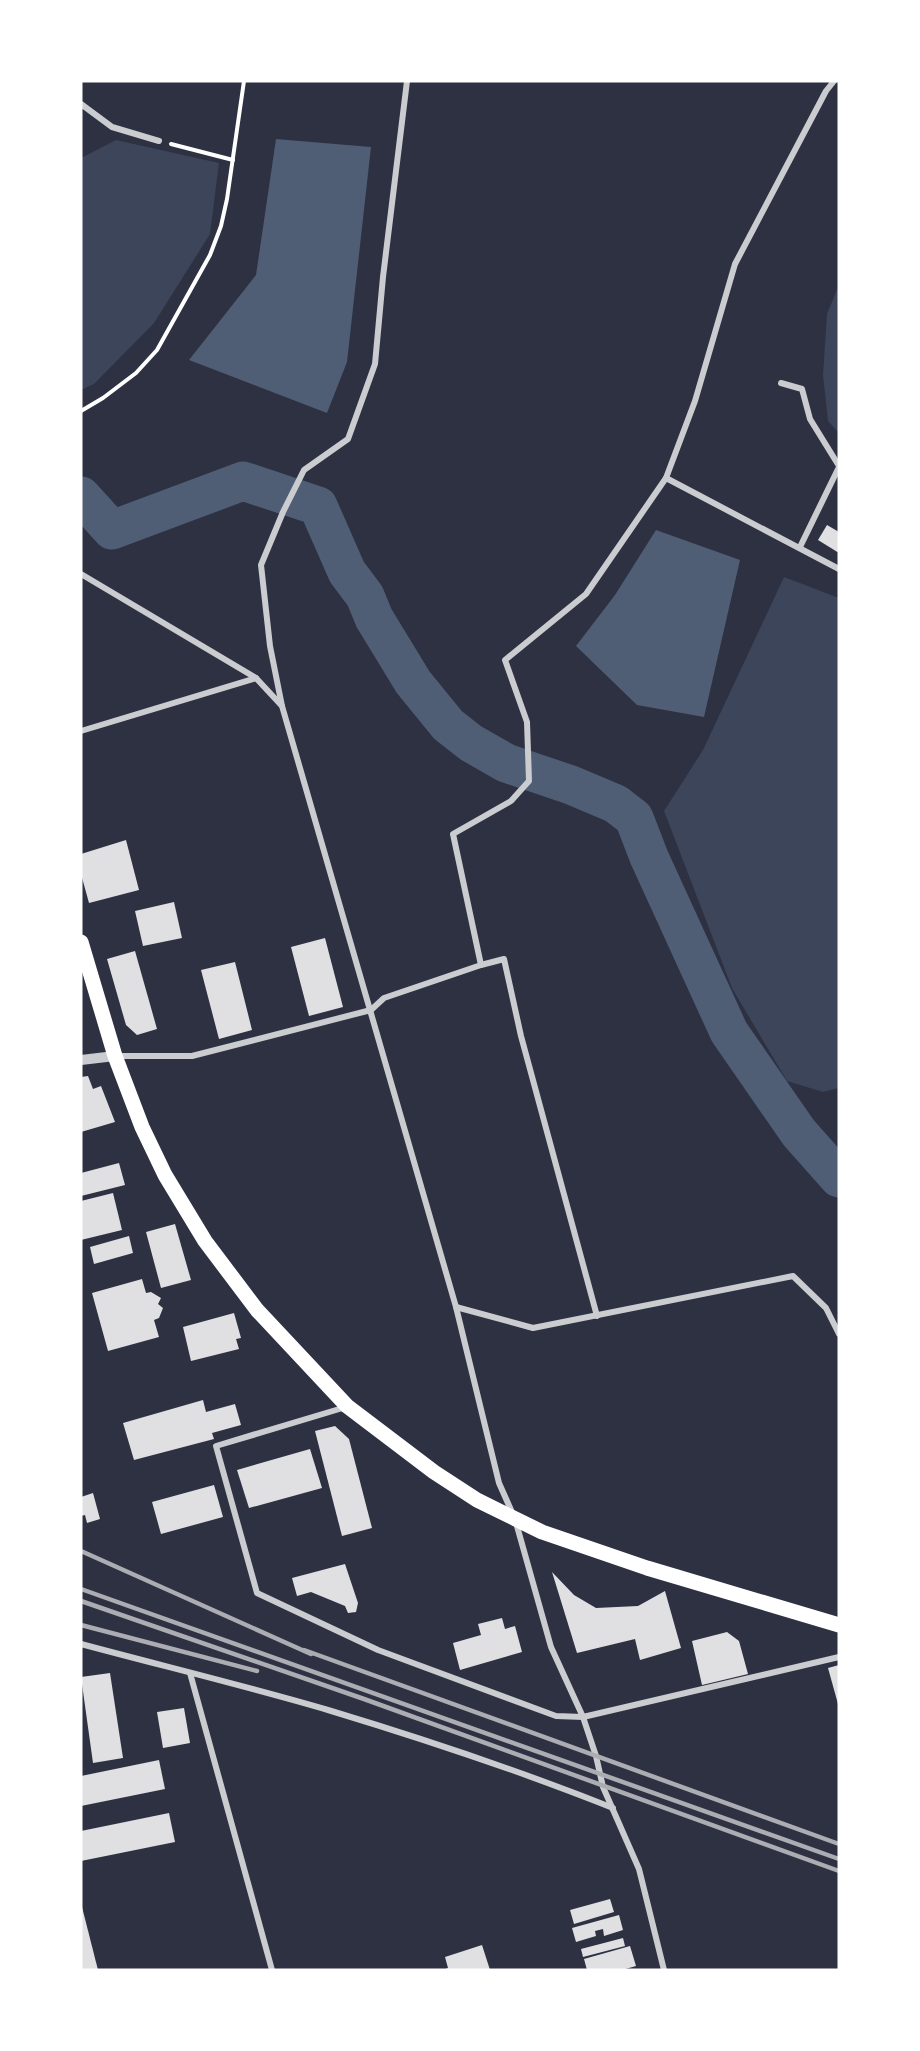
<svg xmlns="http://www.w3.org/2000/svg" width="920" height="2051" font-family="'PT Sans Narrow',sans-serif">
<rect width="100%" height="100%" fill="#2d3142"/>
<g fill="#3c4559">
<path d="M116 140 219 163 210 234 154 323 94 384 81 390V158Z"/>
<path d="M839 285V433L828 421 823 375 827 314Z"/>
<path d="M784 577 839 598V1088L823 1092 787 1081 732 988 664 811 703 750Z"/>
</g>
<g fill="#4f5d75">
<path d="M276 139 371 147 347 362 327 413 189 360 256 275Z"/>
<path d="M656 530 740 560 704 717 637 705 576 646 615 595Z"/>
</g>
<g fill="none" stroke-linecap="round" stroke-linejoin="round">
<path stroke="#4f5d75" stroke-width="39" d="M81 496 112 530 243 481 318 506 347 572 365 596 374 618 413 682 448 725 471 743 506 763 571 785 616 804 634 818 649 857 729 1032 799 1133 839 1178"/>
</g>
<g fill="#e0e0e3">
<path d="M827 525 839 532V553L818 540Z"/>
<path d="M126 840 139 890 89 903 81 874V854Z"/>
<path d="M174 902 182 938 143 946 135 911Z"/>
<path d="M325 938 343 1007 309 1016 291 947Z"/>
<path d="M135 951 157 1029 137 1035 126 1025 107 959Z"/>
<path d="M235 962 252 1030 219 1039 201 970Z"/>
<path d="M88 1076 93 1089 101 1086 115 1122 81 1132V1077Z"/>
<path d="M119 1163 125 1185 81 1196V1173Z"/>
<path d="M113 1193 122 1230 81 1240V1201Z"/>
<path d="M175 1224 191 1280 161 1288 146 1232Z"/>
<path d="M129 1236 133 1253 94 1264 90 1247Z"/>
<path d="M142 1279 146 1293 151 1292 161 1298 158 1304 163 1308 159 1318 154 1320 159 1337 108 1351 92 1293Z"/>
<path d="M234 1313 241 1338 236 1339 239 1349 191 1361 183 1327Z"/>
<path d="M203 1400 206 1412 235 1404 241 1425 212 1433 214 1439 134 1460 123 1423Z"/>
<path d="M335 1426 349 1439 372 1528 342 1536 315 1431Z"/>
<path d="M310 1449 322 1488 249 1508 237 1470Z"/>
<path d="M214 1485 223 1517 161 1534 152 1502Z"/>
<path d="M93 1493 100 1519 87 1523 85 1515 81 1516V1497Z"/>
<path d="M345 1564 358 1603 356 1612 348 1613 345 1606 311 1592 297 1596 292 1578Z"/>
<path d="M552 1572 574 1595 596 1608 638 1606 665 1591 681 1648 640 1660 635 1639 577 1653Z"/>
<path d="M502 1618 505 1629 515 1626 522 1652 460 1670 453 1643 481 1635 478 1624Z"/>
<path d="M727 1632 739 1641 748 1674 702 1685 692 1641Z"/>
<path d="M839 1665V1704H838L828 1668Z"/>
<path d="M110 1673 123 1758 93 1763 81 1677Z"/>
<path d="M184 1708 190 1743 163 1748 157 1712Z"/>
<path d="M159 1760 165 1789 81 1806V1776Z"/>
<path d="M169 1813 175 1842 81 1861V1831Z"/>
<path d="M610 1899 614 1912 574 1924 570 1910Z"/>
<path d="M81 1907H82L98 1970H81Z"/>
<path d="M619 1915 623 1930 604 1936 603 1929 595 1931 596 1936 576 1942 572 1928Z"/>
<path d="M623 1938 625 1946 583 1957 581 1949Z"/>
<path d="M482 1945 490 1970H443L448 1968 445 1957Z"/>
<path d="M630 1946 636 1966 622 1970H587L584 1959Z"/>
</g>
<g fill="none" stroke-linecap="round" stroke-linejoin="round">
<g stroke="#fff" stroke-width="4">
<path d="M171 144 233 160"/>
<path d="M81 411 103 398 136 373 157 350 210 255 221 226 227 199 244 81"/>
</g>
<g stroke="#caccd0" stroke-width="6">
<path d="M81 104 112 127 159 141"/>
<path d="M781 383 802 389 810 419 839 466"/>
<path d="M666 478 839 569"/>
<path d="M800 547 839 467"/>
<path d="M81 574 256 678 282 706 456 1307 499 1483 515 1519 551 1647 583 1717 596 1756 603 1787 639 1869 664 1970"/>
<path d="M282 706 270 646 261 565 283 512 304 470 348 439 375 364 383 277 407 81"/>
<path d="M81 731 256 678"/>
<path d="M481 965 504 959 521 1036 597 1316"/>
<path d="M116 1056H192L371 1010 384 998 481 965 453 834 511 801 529 781 527 722 505 660 586 594 666 478 695 401 735 264 826 91 834 81"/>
<path d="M456 1307 533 1328 793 1276 826 1308 839 1334"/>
<path d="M346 1407 216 1446 257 1593 378 1650 556 1716 583 1717 839 1657"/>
<path d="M81 1644C163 1666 246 1686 328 1710 424 1739 520 1771 613 1808"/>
<path d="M190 1673 272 1970"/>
</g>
<path stroke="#caccd0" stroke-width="10" d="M81 1060 115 1056"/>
<path stroke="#fff" stroke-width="15" d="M81 942 115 1056 142 1127 165 1175 205 1241 257 1310 347 1406 434 1472 477 1500 542 1532 647 1568 839 1625"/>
<g stroke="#abadb3" stroke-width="4.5">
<path d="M81 1551 311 1654"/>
<path d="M81 1589 839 1859"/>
<path d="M81 1601 364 1699 839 1871"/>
<path d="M81 1625 257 1671"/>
<path d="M304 1650 839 1844"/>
</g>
</g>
<rect width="920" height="2051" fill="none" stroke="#ffffff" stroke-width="165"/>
</svg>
